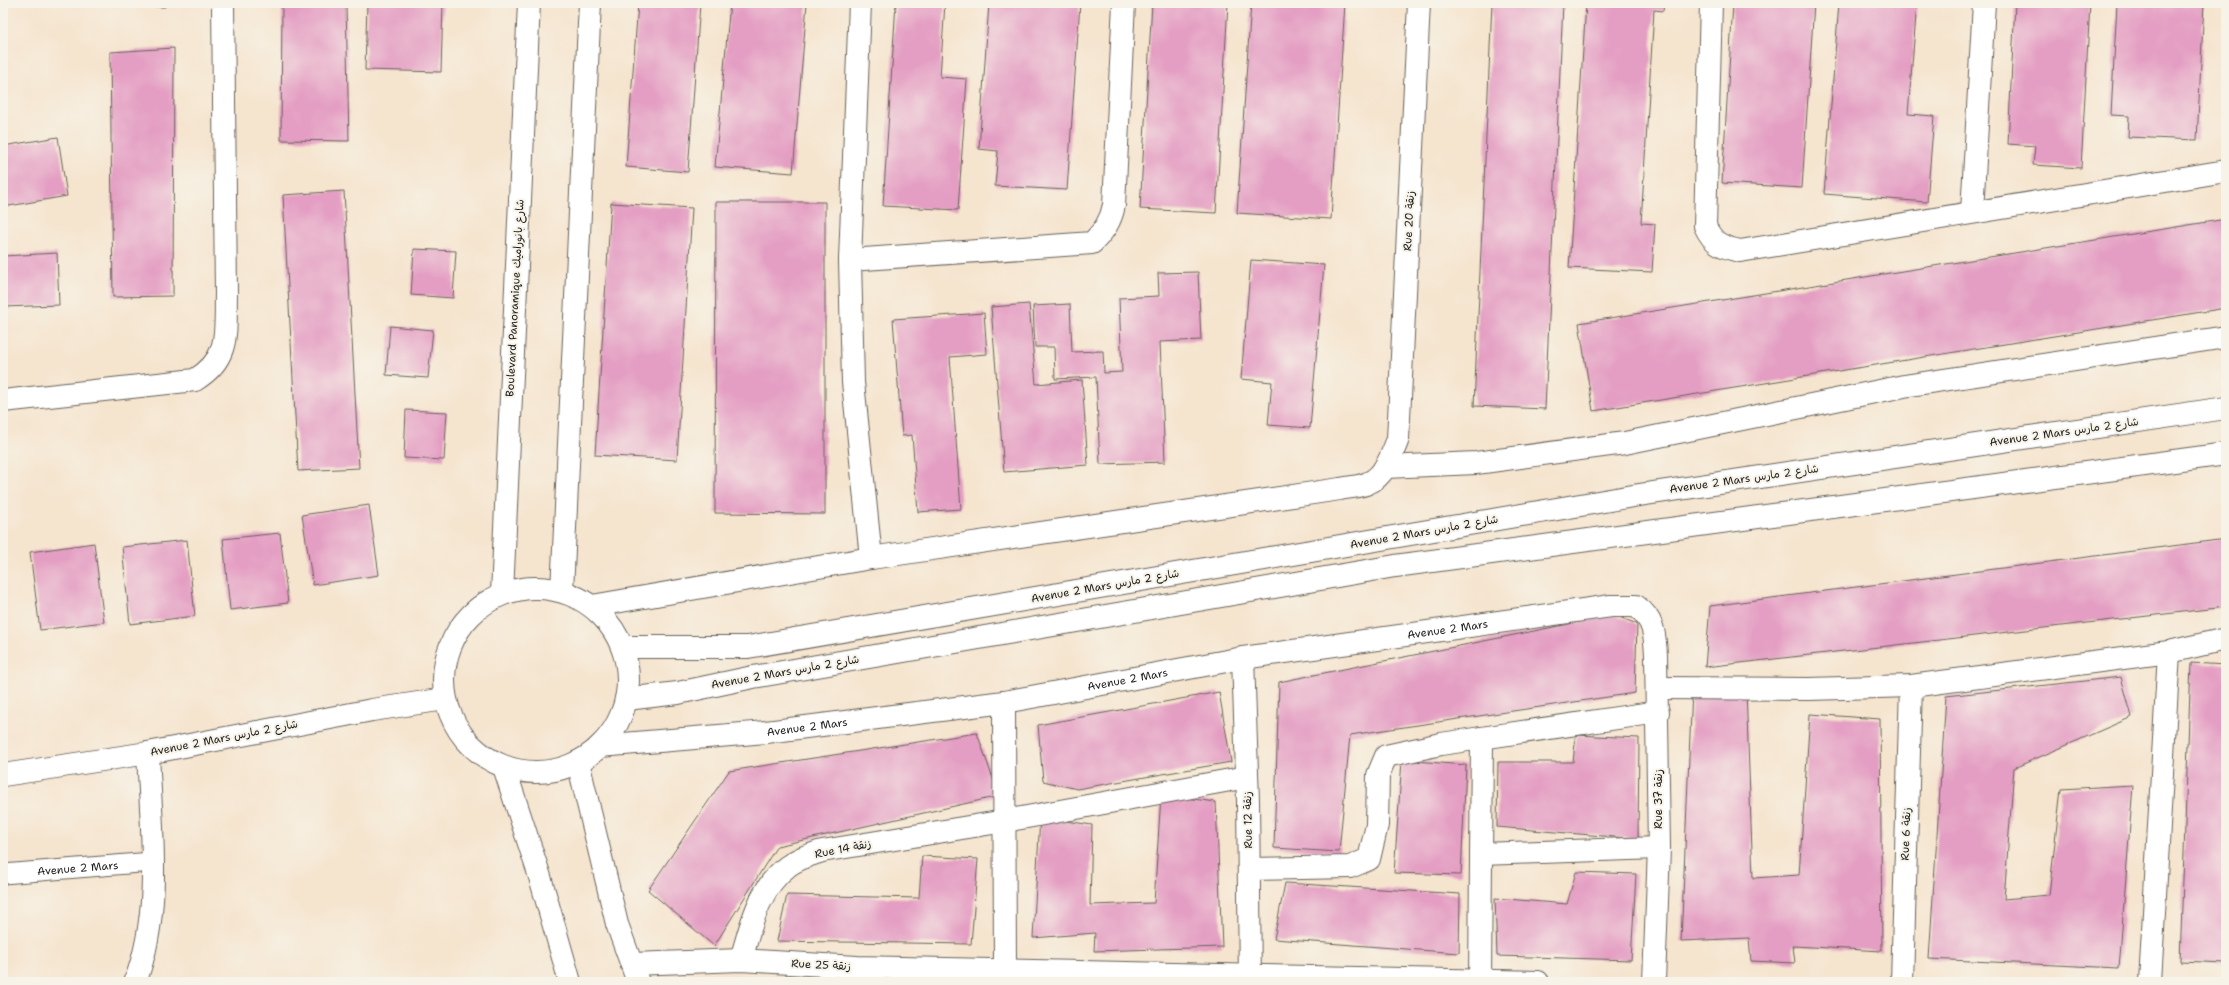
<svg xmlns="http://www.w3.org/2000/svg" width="2229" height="985" font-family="'Shantell Sans','Playpen Sans Arabic',sans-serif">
<rect width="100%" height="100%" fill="#f7f3e8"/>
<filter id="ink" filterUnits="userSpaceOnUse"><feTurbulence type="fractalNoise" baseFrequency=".025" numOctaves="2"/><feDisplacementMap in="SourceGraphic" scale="8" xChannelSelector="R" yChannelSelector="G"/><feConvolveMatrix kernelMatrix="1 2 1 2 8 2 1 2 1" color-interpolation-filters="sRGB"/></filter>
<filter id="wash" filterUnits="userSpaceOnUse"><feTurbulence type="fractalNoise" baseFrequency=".012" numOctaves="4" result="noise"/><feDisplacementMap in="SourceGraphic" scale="16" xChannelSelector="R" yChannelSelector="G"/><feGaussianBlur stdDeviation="0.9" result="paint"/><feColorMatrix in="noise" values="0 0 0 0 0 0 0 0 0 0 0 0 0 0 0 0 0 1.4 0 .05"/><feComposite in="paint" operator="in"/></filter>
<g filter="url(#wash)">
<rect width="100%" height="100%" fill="#f5e4ce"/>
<g id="blocks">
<g fill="#e49ec3">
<path d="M96 3H165V7L96 5Z"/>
<path d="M282 3H346L349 141 281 140Z"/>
<path d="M367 3H443L441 72 365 70Z"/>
<path d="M638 3H700L688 172 626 167Z"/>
<path d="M730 3H807L793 173 715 167Z"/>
<path d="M896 3H945L940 77 967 79 958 210 883 206Z"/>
<path d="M989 3H1080L1067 190 995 186 998 151 979 149Z"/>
<path d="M1152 3H1228L1216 213 1140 209Z"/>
<path d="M1251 3H1345L1331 219 1237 213Z"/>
<path d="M1492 3H1563L1545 409 1474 406Z"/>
<path d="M1586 3H1664L1663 11 1654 10 1641 223 1655 224 1652 272 1569 268Z"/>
<path d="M1733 3H1814L1802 188 1722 183Z"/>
<path d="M1839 3H1917L1908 114 1934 116 1927 202 1824 194Z"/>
<path d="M2015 3H2090L2081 168 2033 165 2035 146 2008 144Z"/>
<path d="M2117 3H2204L2197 140 2128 137 2129 116 2111 115Z"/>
<path d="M174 48 173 296 113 297 110 52Z"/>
<path d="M58 137 67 196 3 207V146Z"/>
<path d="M344 191 359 468 298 471 283 195Z"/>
<path d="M716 202H825V514L715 513Z"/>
<path d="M611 203 692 208 677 460 595 455Z"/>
<path d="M2226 219V308L1593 411 1579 323Z"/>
<path d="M414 249 456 251 453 298 411 295Z"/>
<path d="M57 253 59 305 3 307V256Z"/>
<path d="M1251 260 1324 265 1310 428 1268 425 1272 382 1241 379Z"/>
<path d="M1198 272 1201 340 1160 342 1165 462 1100 464 1096 377 1055 379 1054 347H1035L1033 306 1070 304 1072 352 1103 351 1104 373 1122 372 1119 298 1159 296 1158 273Z"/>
<path d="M1029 304 1036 384 1082 380 1088 465 1004 472 991 307Z"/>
<path d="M984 313 987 354 950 357 961 509 918 512 912 435 902 436 893 319Z"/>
<path d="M390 326 433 330 428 378 386 375Z"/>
<path d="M406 410 447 412 444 460 404 458Z"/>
<path d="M369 505 379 575 313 585 302 515Z"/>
<path d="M280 533 288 603 230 610 223 539Z"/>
<path d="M2226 539V607L1705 667 1710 606Z"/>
<path d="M187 540 195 616 130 624 122 547Z"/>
<path d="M94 543 104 622 40 630 30 552Z"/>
<path d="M1614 615 1637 624 1635 693 1350 735 1339 852 1274 848 1279 682Z"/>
<path d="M2191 663 2226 665V963L2180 961Z"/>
<path d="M2121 677 2132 717 2014 768 2004 899 2049 895 2061 789 2133 785 2119 968 1929 959 1946 696Z"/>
<path d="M1692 689H1746L1753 878 1799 875 1810 714 1880 719 1882 951 1793 946 1795 963 1751 961 1749 938 1681 941Z"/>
<path d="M1219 692 1231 762 1077 789 1043 781 1038 725Z"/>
<path d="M977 733 999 796 777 846 714 946 648 890 729 771Z"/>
<path d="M1576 735 1639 738 1638 839 1497 827 1498 762H1573Z"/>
<path d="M1402 760 1466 765 1461 875 1394 873Z"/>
<path d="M1161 795 1216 802 1222 947 1094 951 1095 933 1033 938 1040 817 1092 825 1090 905 1154 903Z"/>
<path d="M922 856 978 859 971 944 777 941 787 895 919 898Z"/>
<path d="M1576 872 1636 874 1631 960 1497 956 1495 898 1567 904Z"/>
<path d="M1285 883 1460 894 1459 953 1274 939Z"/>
</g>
</g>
</g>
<g filter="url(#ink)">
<use href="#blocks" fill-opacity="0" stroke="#68625a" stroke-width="1"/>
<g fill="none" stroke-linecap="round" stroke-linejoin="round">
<g stroke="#68625a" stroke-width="21">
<g id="service">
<path id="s1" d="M3 874 152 862"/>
</g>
</g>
<g stroke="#68625a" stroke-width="24">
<g id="minor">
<path d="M860 3 850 260 853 382 871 558"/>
<path d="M1711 3 1705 226C1713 243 1721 247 1740 251L2226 171"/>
<path d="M1972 212 1984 3"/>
<path d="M850 260 1092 243C1104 231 1111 221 1114 205L1124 3"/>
<path d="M3 401 195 380C231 358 225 332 226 294L223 3"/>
<path d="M1385 467 1476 463 1625 443 1904 386 2226 337"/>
<path d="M592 606 871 558 1340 489C1349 487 1360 487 1368 483 1385 476 1392 454 1398 439L1419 3"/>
<path d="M1243 658 1248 801 1250 982"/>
<path d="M1658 688 1809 689 1911 686 2169 652 2226 639"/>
<path d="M1004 702 1005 970"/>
<path id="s2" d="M600 746 766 732 1004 702 1243 658 1611 606H1636C1654 619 1655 635 1656 655L1659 848 1654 982"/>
<path d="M1481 854 1659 848"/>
<path d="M1249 869 1350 867 1369 859 1377 825 1378 775 1386 756 1441 744 1658 712"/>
<path d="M741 960C750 928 759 887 788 866 798 858 810 855 822 851L1005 821 1247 777"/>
<path d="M632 964 741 960 857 967 1538 982"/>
<path d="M1480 981 1482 738"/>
<path d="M135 982C163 911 151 827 148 753"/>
<path d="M1902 982 1911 686"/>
<path d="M2150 982 2169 652"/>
</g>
</g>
<g stroke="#68625a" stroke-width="24">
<g id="secondary">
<circle cx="536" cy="680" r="92"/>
<path d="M562 591 590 3"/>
<path d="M502 594 529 3"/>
<path d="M622 647H748L1639 495 2226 408"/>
<path d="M626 699 678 693 753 677 1395 566 2226 454"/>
<path d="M578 762 617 924 638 982"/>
<path d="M504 767 540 877 570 982"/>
<path d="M3 775 148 753 372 710 445 699"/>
</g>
</g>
<use href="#service" stroke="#fff" stroke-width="19"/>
<use href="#minor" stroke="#fff" stroke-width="22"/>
<use href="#secondary" stroke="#fff" stroke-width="22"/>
</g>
</g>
<g text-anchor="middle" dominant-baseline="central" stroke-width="4" stroke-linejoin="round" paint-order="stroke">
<g font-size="11" fill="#1c1c1c" stroke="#f7f3e8">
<text transform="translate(1409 221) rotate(-87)">Rue 20 زنقة</text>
<text transform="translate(515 298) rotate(-87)">Boulevard Panoramique شارع بانوراميك</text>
<text transform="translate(2064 432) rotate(-8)">Avenue 2 Mars شارع 2 مارس</text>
<text transform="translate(1744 479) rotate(-8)">Avenue 2 Mars شارع 2 مارس</text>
<text transform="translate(1424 532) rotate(-10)">Avenue 2 Mars شارع 2 مارس</text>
<text transform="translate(1105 586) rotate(-10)">Avenue 2 Mars شارع 2 مارس</text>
<text stroke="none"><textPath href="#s2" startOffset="856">Avenue 2 Mars</textPath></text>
<text transform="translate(785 672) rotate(-10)">Avenue 2 Mars شارع 2 مارس</text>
<text stroke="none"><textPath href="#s2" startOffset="532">Avenue 2 Mars</textPath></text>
<text stroke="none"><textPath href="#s2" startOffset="208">Avenue 2 Mars</textPath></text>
<text transform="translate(224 738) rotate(-11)">Avenue 2 Mars شارع 2 مارس</text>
<text transform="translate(1658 799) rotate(-90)">Rue 37 زنقة</text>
<text transform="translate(1248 820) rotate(-91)">Rue 12 زنقة</text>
<text transform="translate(1906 834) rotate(-88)">Rue 6 زنقة</text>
<text transform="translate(843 849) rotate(-11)">Rue 14 زنقة</text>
<text stroke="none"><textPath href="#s1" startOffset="75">Avenue 2 Mars</textPath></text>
<text transform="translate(821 965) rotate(3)">Rue 25 زنقة</text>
</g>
</g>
<rect width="2229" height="985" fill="none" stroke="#f7f3e8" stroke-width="16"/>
</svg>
